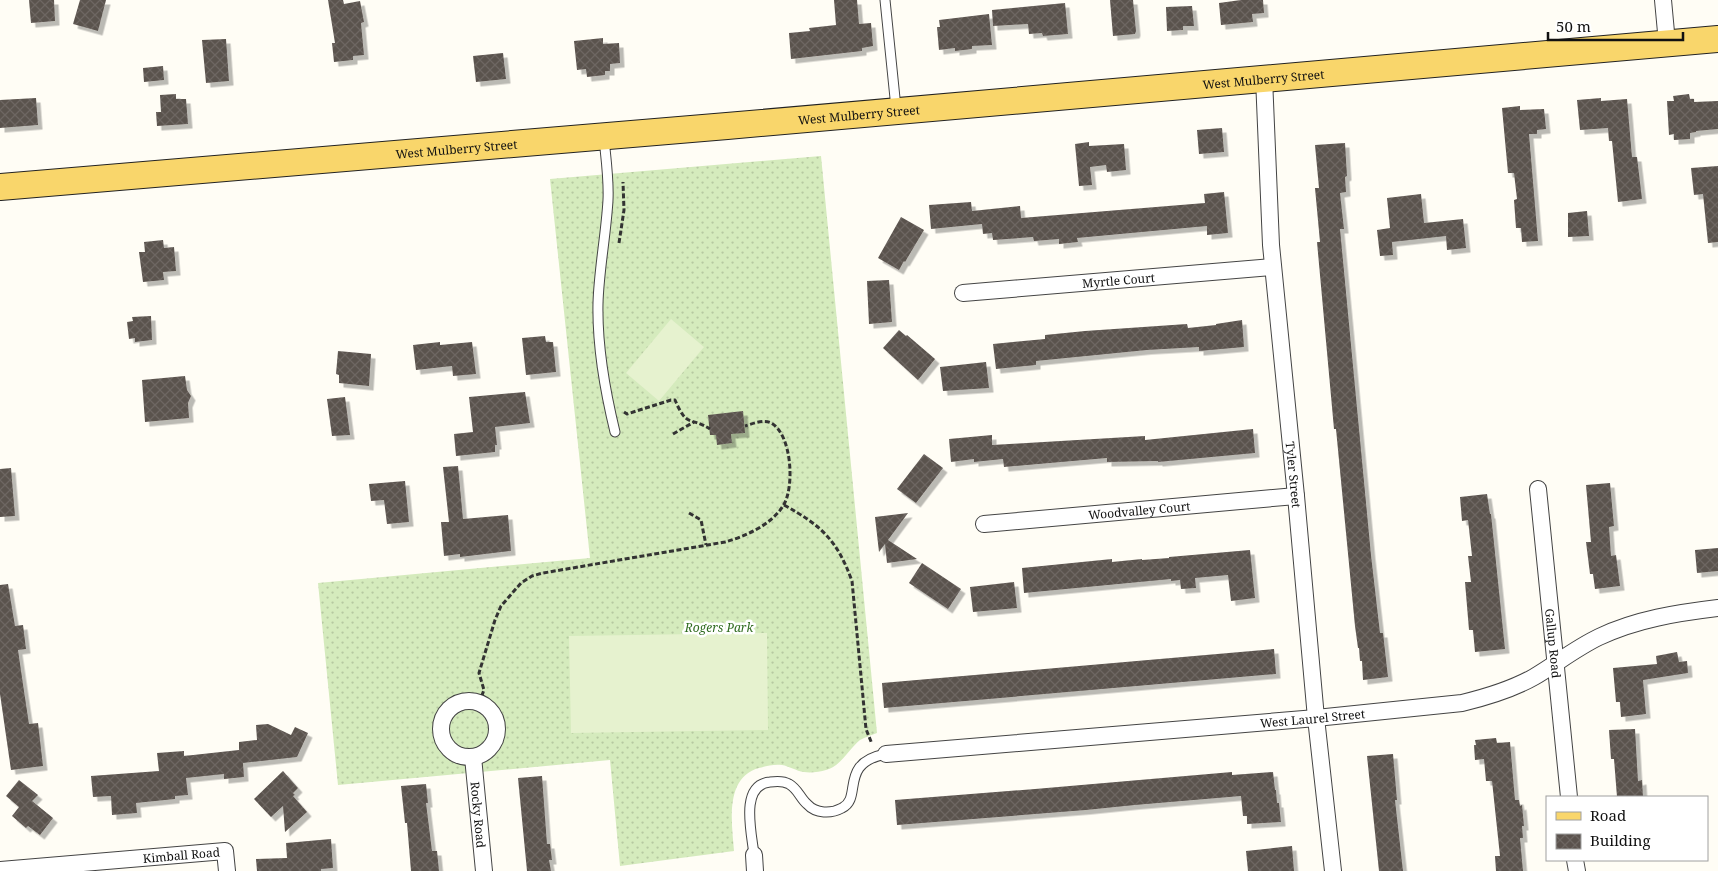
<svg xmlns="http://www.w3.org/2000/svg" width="1718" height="871" font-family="'Noto Serif',serif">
<defs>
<pattern id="grass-dots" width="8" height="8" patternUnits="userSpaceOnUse" patternTransform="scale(1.25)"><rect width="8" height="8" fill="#d5ebbd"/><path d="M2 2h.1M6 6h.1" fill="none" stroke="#b6c8a1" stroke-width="1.8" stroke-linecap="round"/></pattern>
<pattern id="building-cross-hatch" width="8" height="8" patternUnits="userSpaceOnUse" patternTransform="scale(1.25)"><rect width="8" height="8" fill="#5a524d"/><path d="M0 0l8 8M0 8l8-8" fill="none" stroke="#6d6662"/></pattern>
<filter id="shadow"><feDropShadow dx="4.5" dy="4.5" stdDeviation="0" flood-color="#0004"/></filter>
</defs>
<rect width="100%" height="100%" fill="#fffdf5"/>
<path fill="url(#grass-dots)" d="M821 156 877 733C872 735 865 737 860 740 849 749 840 767 826 770 820 772 810 773 804 772 796 771 789 766 782 765 774 764 766 766 759 768 724 778 732 823 734 851L620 866 610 760 338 785 318 583 590 558 550 179Z"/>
<g fill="#e6f2cf">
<path d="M671 319 704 347 659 401 626 373Z"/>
<path d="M767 633 768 730 571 733 569 636Z"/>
</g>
<g fill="url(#building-cross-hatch)" filter="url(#shadow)">
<path d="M29 0H54L55 21 31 23Z"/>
<path d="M80 0H106L98 31 73 24Z"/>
<path d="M328 0H343L344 4 360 1 364 22 361 23 364 55 353 56V60L334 62 332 43H335Z"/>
<path d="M834 0H857L859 24 871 23 873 46 862 48V51L791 59 789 33 810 31 809 28 836 25Z"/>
<path d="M1110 0H1133L1136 31 1135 34 1113 36Z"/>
<path d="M1241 0H1263L1264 13 1252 14 1253 22 1221 25 1219 3Z"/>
<path d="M1065 3 1068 34 1043 36 1042 33 1029 34 1028 24 993 26 992 10Z"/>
<path d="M1192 6 1194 26H1183V30L1167 31 1166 7Z"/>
<path d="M989 14 992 45 972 46V49L955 51V48L939 50 937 27H940L939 20Z"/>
<path d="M603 38V44L619 43 620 63 610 64V71H605V75L587 77 586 69 577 70 574 41Z"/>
<path d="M226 39 229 81 206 83 202 40Z"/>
<path d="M503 53 506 79 476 82 473 56Z"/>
<path d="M163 66 164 80 144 82 143 68Z"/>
<path d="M176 94V99H186L188 124 157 126 156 112H161L160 95Z"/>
<path d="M1689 94 1690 99H1694V102L1718 101V129L1696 131V132L1690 133V139L1674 140V134L1669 135 1667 101H1674L1673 96Z"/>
<path d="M36 98 38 125 0 128V100Z"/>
<path d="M1601 98V101L1627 99 1632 157H1637L1642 199 1618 202 1612 141H1609L1608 128 1580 130 1577 100Z"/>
<path d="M1520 106V110L1544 109 1546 129 1537 130V134H1529L1538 241 1522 242 1521 228H1516L1514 200 1517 199 1514 173H1508L1502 108Z"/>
<path d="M1222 128 1224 152 1199 154 1197 130Z"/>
<path d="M1089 142V146L1124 144 1126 170 1107 172 1106 165 1090 167 1092 185 1079 186 1075 144Z"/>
<path d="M1345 143 1347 176 1345 177 1346 192 1340 193 1344 229H1340L1371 555 1380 633H1383L1388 677 1363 680 1362 661H1360L1359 648H1358L1355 626 1336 429H1334L1317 242H1320L1315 188H1319L1315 145Z"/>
<path d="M1718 166V242L1708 243 1703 194 1694 195 1691 168Z"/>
<path d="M1224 192 1228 233 1207 235V226L1077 238 1078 242 1059 244V239L1034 241 1033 237 993 240 992 233 983 234 982 224 931 229 929 205 971 202 972 211 1020 206 1021 218 1205 203 1204 194Z"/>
<path d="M1421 194 1424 223 1463 219 1466 248 1447 250 1446 236 1392 242 1393 255 1380 256 1377 230 1390 228 1387 198Z"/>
<path d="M1587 211 1589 236 1568 237V213Z"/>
<path d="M901 217 924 230 905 262 904 261 899 270 878 258Z"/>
<path d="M163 240 164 248 174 247 176 271 163 272 164 280 143 282 139 252H145L144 242Z"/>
<path d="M889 280 892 322 869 324 867 281Z"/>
<path d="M151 316 152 340 135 342V338L129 339 127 322 133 321 132 317Z"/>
<path d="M1242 320 1244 347 1199 351V347L1147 350 1036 361V365L996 369 993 344 1045 339V335L1085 331 1187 324 1188 328 1216 325V324Z"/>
<path d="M899 330 906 336 907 335 935 359 918 380 883 348Z"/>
<path d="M545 336 546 342H553L556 372 526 375 522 338Z"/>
<path d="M440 342V345L472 342 476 374 453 376 452 366 416 370 413 345Z"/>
<path d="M338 351 371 354 369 386 339 383V375L336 374Z"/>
<path d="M986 362 989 388 943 391 940 367Z"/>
<path d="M185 376 187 390 191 396 188 403 189 418 145 422 142 380Z"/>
<path d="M525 392 530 423 495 427 497 445H495V452L456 456 454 434 473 432 469 397Z"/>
<path d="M345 397 350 435 332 436 327 399Z"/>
<path d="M743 411 745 433 731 434 732 443 717 445 716 435H710L708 415Z"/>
<path d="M1253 429 1255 453 1158 462V461L1107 462V458L1004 467 1003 459 974 462V459L951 462 949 439 992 435V445L1145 436V440Z"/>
<path d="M924 454 943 468 916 503 897 489Z"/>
<path d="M458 466 463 519 508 515 511 551 460 557V554L444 556 441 522H449L443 467Z"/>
<path d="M11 468 15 516 0 517V469Z"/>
<path d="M405 481 409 522 387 524 384 500 371 501 369 484Z"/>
<path d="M1610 483 1614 526 1609 527 1611 556 1616 555 1620 586 1595 589 1593 574H1590L1586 542H1591L1586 485Z"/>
<path d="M1487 494 1490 514H1491L1505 649 1475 652 1473 630H1469L1465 582H1471L1468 556H1472L1468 520 1462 521 1460 497Z"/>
<path d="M908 513 888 540 917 559 887 563 885 544 879 552 875 517Z"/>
<path d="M1718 548V571L1697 573 1695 550Z"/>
<path d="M1250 550 1255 598 1231 601 1228 575 1195 578 1196 588 1181 589 1180 580 1171 581V579L1024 593 1022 568 1112 559V562L1142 559V560L1169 558V557Z"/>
<path d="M922 563 961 589 948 609 909 583Z"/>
<path d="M1014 582 1017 608 973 612 970 587Z"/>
<path d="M8 584 15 626 23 625 26 649 18 650 24 691 29 724 38 723 43 766 11 770 0 694V585Z"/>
<path d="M1274 649 1276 674 884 708 882 683Z"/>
<path d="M1677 652 1679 662 1687 661 1688 673 1643 680 1646 714 1621 717 1620 702H1616L1613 668 1657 664 1656 656Z"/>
<path d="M268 724 291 735 295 727 308 733 297 757 243 763 244 777 224 779V774L186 778 188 795 175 796V799L136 803 137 813 112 815 111 796 93 797 91 776 159 771 157 753 184 751V756L239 750V742L257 740 256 725Z"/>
<path d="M1635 729 1638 781 1642 780 1643 797H1617L1614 759H1611L1609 730Z"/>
<path d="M1496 738 1497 743 1510 742 1515 800H1519L1520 806 1522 805 1524 826H1522L1523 838H1520L1523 871H1496L1495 856H1500L1492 781H1486L1484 759 1475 760 1474 745H1476L1475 740Z"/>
<path d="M1393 754 1397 800H1395L1403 871H1379L1367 756Z"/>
<path d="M283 771 298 788 293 793 295 795 293 796 307 812 285 832 283 806 271 817 254 799Z"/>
<path d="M1232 772V775L1273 772 1275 790H1276L1277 803H1279L1281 822 1247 824V816H1243L1241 796 1135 805 1086 810 897 825 895 800 1035 789Z"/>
<path d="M542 776 547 844H550L552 860H549L551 871H527L518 778Z"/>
<path d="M19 780 38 795 32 801 53 818 40 835 28 826 26 828 12 816 19 807 6 796Z"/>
<path d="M426 784 428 803H426L432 851H437L439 871H411L407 823H405L401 786Z"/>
<path d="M331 839 333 868 321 869V871H257L256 859 287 858 286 843Z"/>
<path d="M1292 846 1294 871H1248L1246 851Z"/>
</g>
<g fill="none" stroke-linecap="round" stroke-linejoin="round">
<g stroke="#444" stroke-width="11">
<g id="service">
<path d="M885 0 896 108"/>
<path d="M604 139C606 159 609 180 608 200 606 235 599 269 598 303 597 346 605 391 615 432"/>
<path d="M754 855C752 834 739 785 770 782 777 781 784 781 789 784 798 789 800 798 807 804 816 814 831 814 842 808 863 798 838 763 886 754"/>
</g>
</g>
<g stroke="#444" stroke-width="18">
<g id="minor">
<path d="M1663 0 1667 43"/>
<path id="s1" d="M1264 78 1271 245 1296 496 1316 718 1333 871"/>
<path id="s2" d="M963 293 1273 267"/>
<path id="s3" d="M1538 489 1569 797"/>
<path id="s4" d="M984 524 1296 496"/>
<circle cx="469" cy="729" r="28"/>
<path id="s5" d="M886 754 1316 718 1462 703C1487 697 1511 690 1534 677 1556 664 1576 648 1599 637 1637 619 1677 613 1718 608"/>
<path id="s6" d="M473 757 484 871"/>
<path d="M754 855 755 871"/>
<path d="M1575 860 1577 871"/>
<path id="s7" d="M0 870 225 851 227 871"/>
</g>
</g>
<g stroke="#222" stroke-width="28">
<g id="primary">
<path id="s8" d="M0 187 727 126 1718 39"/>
</g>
</g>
<g stroke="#333" stroke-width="3" stroke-dasharray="5 2.5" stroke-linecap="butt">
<path d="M619 243 624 210 623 182"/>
<path d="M624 412 627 414 671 400H675C687 428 689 416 710 429"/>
<path d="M673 434 694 422"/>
<path d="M784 505C822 526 837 540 852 581L866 729 872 744"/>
<path d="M689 513 701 520 706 545"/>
<path d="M479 703 484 690 479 673 495 620 501 606 521 583 532 576 543 573 725 542C746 536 771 525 783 506 795 488 792 434 771 423 763 419 752 424 745 426"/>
</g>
<use href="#service" stroke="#fff" stroke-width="9"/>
<use href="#minor" stroke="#fff" stroke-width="16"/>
<use href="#primary" stroke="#f9d66b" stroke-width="26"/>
</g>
<g text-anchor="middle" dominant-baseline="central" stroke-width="5" stroke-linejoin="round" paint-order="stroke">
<g font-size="12" fill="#111" stroke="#fff">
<text stroke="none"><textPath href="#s8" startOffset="1268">West Mulberry Street</textPath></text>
<text stroke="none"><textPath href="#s8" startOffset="862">West Mulberry Street</textPath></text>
<text stroke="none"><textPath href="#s8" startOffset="458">West Mulberry Street</textPath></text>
<text stroke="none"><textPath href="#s2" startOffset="156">Myrtle Court</textPath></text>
<text stroke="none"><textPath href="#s1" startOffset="398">Tyler Street</textPath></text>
<text stroke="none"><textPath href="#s4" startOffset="156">Woodvalley Court</textPath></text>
<text stroke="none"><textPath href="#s3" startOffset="155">Gallup Road</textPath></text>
<text stroke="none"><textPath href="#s5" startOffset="428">West Laurel Street</textPath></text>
<text stroke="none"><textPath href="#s6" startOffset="58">Rocky Road</textPath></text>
<text stroke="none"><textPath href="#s7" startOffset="182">Kimball Road</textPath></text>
</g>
<g font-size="12" font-style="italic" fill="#2f6b1f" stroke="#fff">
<text x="719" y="627">Rogers Park</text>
</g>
</g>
<rect x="1546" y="796" width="162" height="65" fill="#ffffff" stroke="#a0a0a0"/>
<rect x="1556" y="812" width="25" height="8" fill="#f9d66b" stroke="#a0a0a0"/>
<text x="1590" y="821" font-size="15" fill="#111111">Road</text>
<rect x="1556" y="834" width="25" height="15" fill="url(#building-cross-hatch)" stroke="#a0a0a0"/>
<text x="1590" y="846" font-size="15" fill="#111111">Building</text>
<path d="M1548 32v8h135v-8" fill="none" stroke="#111111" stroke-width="2.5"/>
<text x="1556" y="32" font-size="15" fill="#111111" stroke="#ffffff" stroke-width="4" paint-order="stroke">50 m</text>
</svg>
